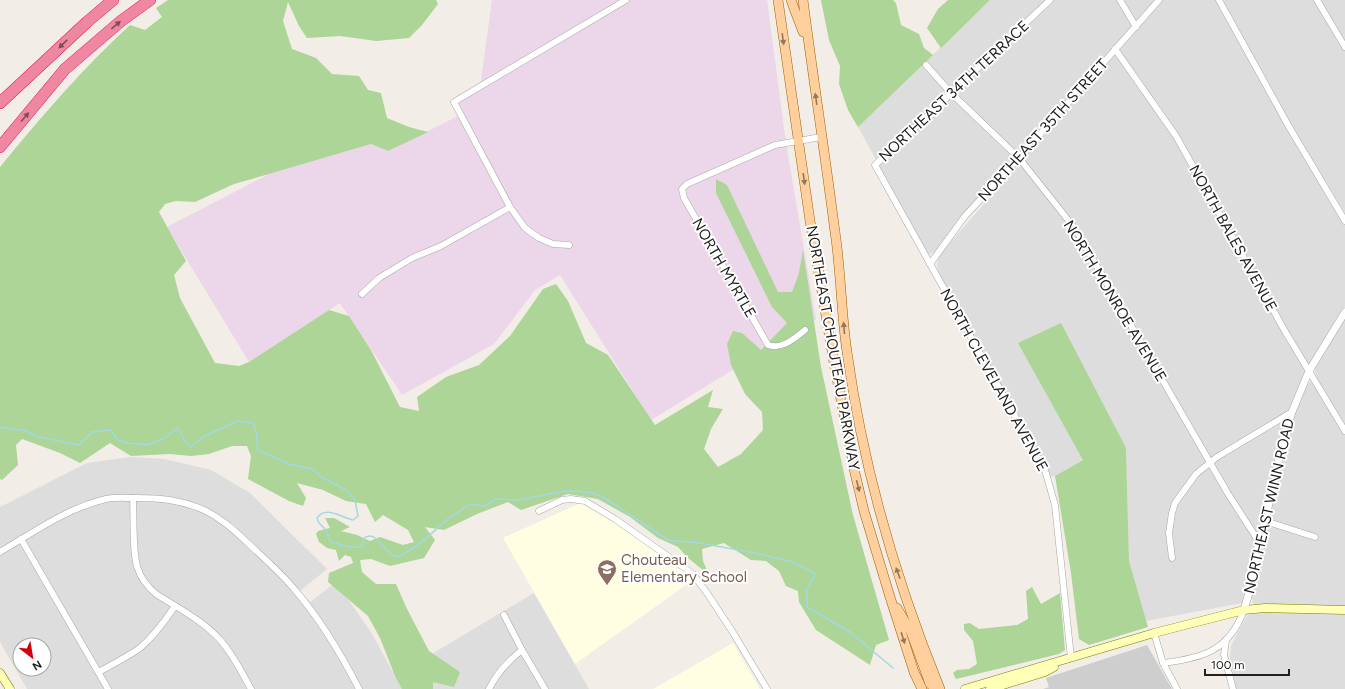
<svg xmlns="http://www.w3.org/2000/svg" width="1345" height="689" font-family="Figtree,sans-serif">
<rect width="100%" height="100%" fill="#f2ede6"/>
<g fill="#dedddd" fill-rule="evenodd">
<path d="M990 0H1156L933 253 930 254 927 253 858 127Z"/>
<path d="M1163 0H1345V306L1313 358 1294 396 1281 432 1242 603 1146 621 1129 561 1126 448 1120 438 1055 476 1050 477 1039 451 939 277 937 265 938 259 940 254Z"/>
<path d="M1345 318V426L1316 377 1315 371V367Z"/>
<path d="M1311 382 1317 388 1345 436V606L1283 604 1256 605 1253 603 1252 597 1276 484 1292 420 1305 386 1308 383Z"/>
<path d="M130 457 165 459 211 470 250 493 327 569 300 591 310 602 336 582 371 632 395 676 534 593 589 689H27L0 642V507L87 463ZM20 645H44V669H20Z"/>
<path d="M1277 611 1345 613V689H1236L1230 657 1231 646 1235 638 1246 617 1249 614Z"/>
</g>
<path fill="#ebd7e9" d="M492 0H767L786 143 816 319 651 420 560 275 535 290 494 344 402 395 340 303 249 362 167 227 269 174 371 144 388 151 460 115 454 102 480 87Z"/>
<g fill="#fffee2">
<path d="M585 501 657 549 693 580 575 664 503 538Z"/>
<path d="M733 643 760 689H653Z"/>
</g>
<path fill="#cecece" d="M1147 645 1172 689H1043L1049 687 1046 678Z"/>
<g fill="#acd597">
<path d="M168 0H436L438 4 422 25 409 38 376 41 340 36 307 38 299 26 288 2 283 21 292 49 316 58 332 74 359 76 368 90 381 93 387 118 409 127 428 132 388 151 371 144 269 174 234 184 195 202 176 201 165 204 159 212 186 261 174 275 180 298 215 363 239 366 249 362 329 310 349 316 371 350 400 407 419 411 417 397 446 377 479 365 510 336 543 289 556 284 568 301 586 343 608 355 655 425 713 390 708 407 723 409 711 429 704 449 718 467 741 454 763 430 762 412 745 394 731 365 727 344 733 331 742 333 761 350 787 323 772 307 716 193V179L727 185 778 292H792L799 273 803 250 821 367 853 515 889 640 876 645 870 665 816 630 799 602 798 591 786 586 779 571 766 561 751 560 724 543 702 549 703 561 709 575 688 558 678 547 658 538 630 517 598 499 568 494 521 510 508 502 477 514 444 530 425 527 435 540 424 558 390 566 371 559 360 560 362 572 376 584H396L407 609 429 651 460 672 454 687 433 682V689H402L395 676 380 638 368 616 328 582 329 573 353 563 351 557 345 555 339 561 336 550 327 548 319 542 316 534 318 531 330 528 325 518H334L350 527 341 531 357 535 370 541 380 537 403 545 414 542 408 530 383 515 375 522 366 504 346 501 323 490 297 483 306 498 303 506 289 501 248 479 251 456 247 446H232L209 454 191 456 170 454 131 456 110 443 80 463 60 453 22 439 16 445 18 465 2 480 0 479V167C40 118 83 68 130 25L145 30 162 17 156 8Z"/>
<path d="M821 0H893L896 3 901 25 919 34 924 48 933 55 858 127 848 110 839 84 840 66 829 40Z"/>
<path d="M948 0H990L941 48 927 28 938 9Z"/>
<path d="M1061 323 1126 448 1129 561 1148 627 1089 645 1079 639 1071 573 1055 476 1083 460 1018 343Z"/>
<path d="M1032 587 1041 604 1060 593 1065 650 1059 654 956 679 953 673 957 670 969 669 977 664 973 641 964 630V624L970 623 979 629 1017 625 1028 619 1026 591Z"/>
</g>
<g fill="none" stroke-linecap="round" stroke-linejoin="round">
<path stroke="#a3d8e3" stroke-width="1.5" d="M0 427 26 431 39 437 79 445 92 432 111 430 118 440 128 443 147 445 163 439 178 428 183 438 191 447 203 437 237 421 253 423C258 432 256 441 258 450L289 464 312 469 323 478 346 490 355 500 358 516 353 520C342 518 326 505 317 518L319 523 326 530 330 541C340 545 352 549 363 547V539C378 526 383 559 400 556 402 555 406 552 408 551 424 543 435 529 449 518 456 513 463 509 470 504L485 506 496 499 519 500 564 491H574L592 493 603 497 668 540 699 543 750 552 793 562 816 574 807 589V607L850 632 893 668"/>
<g stroke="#a7a7a7" stroke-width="7">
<g id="minor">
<path d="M1050 0 875 165 1045 470 1055 505 1071 658"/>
<path d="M1120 0 1136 27"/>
<path d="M1219 0 1288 125 1345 221"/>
<path d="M1317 0 1345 47"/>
<path d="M1115 49 1176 136 1286 333 1345 431"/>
<path d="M926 65 951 93 1019 158 1076 230 1227 492 1259 542"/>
<path d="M569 245 553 244 539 238 525 228 510 207 454 102 626 0"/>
<path d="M930 264 965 216 1019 158 1159 0"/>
<path d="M362 294 379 278 412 258 441 246 510 207"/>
<path d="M805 330C795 338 782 350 768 345L684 198 682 189 687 184 775 145 821 137"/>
<path d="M133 498C134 516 132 554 138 569 141 579 148 587 156 594 178 608 204 621 221 641 234 656 242 673 251 689"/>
<path d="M539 511 562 500 571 499 585 501 615 519 693 574 707 593 732 631 767 689"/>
<path d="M1265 521 1315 537"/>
<path d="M21 539 108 689"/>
<path d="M0 552C34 532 67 508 106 499 115 497 126 498 136 498 161 498 181 500 204 510 223 519 237 533 252 547 267 561 282 574 295 590 321 620 341 654 359 689"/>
<path d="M1172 558 1169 533 1172 513 1175 503 1196 474 1217 457 1292 412"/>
<path d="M504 615 522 650 545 689"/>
<path d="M1154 633 1163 663 1177 689"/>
<path d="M1226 640 1224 655 1233 689"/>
<path d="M1163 663C1203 658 1229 651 1244 610"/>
<path d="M99 672C113 664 127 657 140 648 154 636 165 621 175 606"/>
<path d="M489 689C497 673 508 661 522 650"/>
</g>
</g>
<g stroke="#a7a7a7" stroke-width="8">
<path id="tertiary" d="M1244 610 1249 593 1259 542 1265 521 1284 436 1292 412 1309 371 1345 312"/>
</g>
<g stroke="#777f00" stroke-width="9">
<g id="secondary">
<path d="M0 673 10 689"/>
<path d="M965 689 1154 633 1244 610 1265 608 1345 610"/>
<path d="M990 689 1045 672 1054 667"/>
</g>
</g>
<g stroke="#9d6100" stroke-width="10">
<g id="primary">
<path d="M778 0 810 221 834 363 855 473 864 511 890 597 914 672 922 689"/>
<path d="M791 0 795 11 803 32"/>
<path d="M803 0C813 77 825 154 835 232 841 271 841 312 847 352 863 467 896 581 940 689"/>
<path d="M897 608 911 632 930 684 936 689"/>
</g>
</g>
<g stroke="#eb176b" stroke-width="12">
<g id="motorway">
<path d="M0 103 87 22 113 0"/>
<path d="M0 147 65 69 121 21 150 0"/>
</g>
</g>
<use href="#minor" stroke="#fff" stroke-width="6"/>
<use href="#tertiary" stroke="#fff" stroke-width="7"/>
<use href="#secondary" stroke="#ffffb7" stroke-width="8"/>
<use href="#primary" stroke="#ffd09e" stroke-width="9"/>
<use href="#motorway" stroke="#ef87a0" stroke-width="11"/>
</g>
<defs><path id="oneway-solid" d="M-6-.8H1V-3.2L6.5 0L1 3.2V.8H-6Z"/></defs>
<g fill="#7d4e5a">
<use href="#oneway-solid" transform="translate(116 25) rotate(-40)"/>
<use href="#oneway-solid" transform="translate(63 44) rotate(136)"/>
<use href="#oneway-solid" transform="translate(25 117) rotate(-50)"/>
</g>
<g fill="#90785f">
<use href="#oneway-solid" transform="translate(783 39) rotate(82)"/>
<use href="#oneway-solid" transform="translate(816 99) rotate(-98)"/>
<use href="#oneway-solid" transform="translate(804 179) rotate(82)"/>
<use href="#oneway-solid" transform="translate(844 328) rotate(-95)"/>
<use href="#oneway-solid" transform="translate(858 486) rotate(76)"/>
<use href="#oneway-solid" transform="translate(898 573) rotate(-110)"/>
<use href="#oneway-solid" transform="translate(903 638) rotate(72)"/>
</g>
<defs>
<g id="school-pin" transform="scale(1)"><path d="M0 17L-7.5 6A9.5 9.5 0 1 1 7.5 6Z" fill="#8d6e63" stroke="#fff"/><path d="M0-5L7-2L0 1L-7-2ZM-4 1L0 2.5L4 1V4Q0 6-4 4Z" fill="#fff"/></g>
</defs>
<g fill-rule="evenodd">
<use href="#school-pin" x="607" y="569"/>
</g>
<g text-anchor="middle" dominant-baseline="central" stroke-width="4" stroke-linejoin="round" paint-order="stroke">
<g font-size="15" fill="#202020" stroke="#fff">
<text transform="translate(954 91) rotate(-43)">NORTHEAST 34TH TERRACE</text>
<text transform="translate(1043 130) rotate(-48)">NORTHEAST 35TH STREET</text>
<text transform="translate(1233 238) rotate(61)">NORTH BALES AVENUE</text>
<text transform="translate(724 268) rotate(60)">NORTH MYRTLE</text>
<text transform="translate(1115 301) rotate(59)">NORTH MONROE AVENUE</text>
<text transform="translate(833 348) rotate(80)">NORTHEAST CHOUTEAU PARKWAY</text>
<text transform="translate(994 380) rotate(61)">NORTH CLEVELAND AVENUE</text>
<text transform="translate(1269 506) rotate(-77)">NORTHEAST WINN ROAD</text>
</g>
<g font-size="15" fill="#785e54" stroke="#fff" text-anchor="start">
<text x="621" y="560">Chouteau<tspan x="621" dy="17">Elementary School</tspan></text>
</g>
</g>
<g transform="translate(32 657) rotate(149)"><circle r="19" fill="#ffffff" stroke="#a6a6a6"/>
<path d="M0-3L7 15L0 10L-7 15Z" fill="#d1000b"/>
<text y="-6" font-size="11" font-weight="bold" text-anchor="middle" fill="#202020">N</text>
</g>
<path d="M1205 669v6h84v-6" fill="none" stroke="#202020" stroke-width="2"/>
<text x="1211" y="669" font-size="12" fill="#202020" stroke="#ffffff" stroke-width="3" paint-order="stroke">100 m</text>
</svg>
